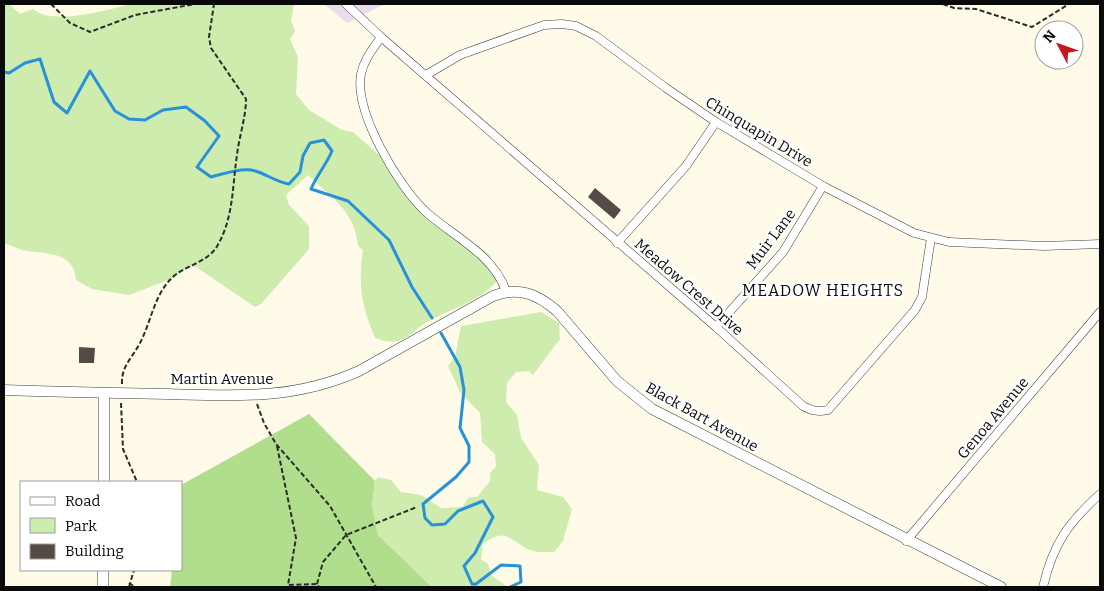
<svg xmlns="http://www.w3.org/2000/svg" width="1104" height="591" font-family="Bitter,serif">
<rect width="100%" height="100%" fill="#fffbe8"/>
<path fill="#e9ddeb" d="M324 4H385L347 23Z"/>
<g fill="#ceecae">
<path d="M4 4H9L20 14 33 9C52 26 107 10 131 4H294L291 20 295 32 290 39 298 57 296 94 309 110 342 130 353 132 387 162 390 173 431 212 453 239 478 246 490 255 497 281C479 302 450 309 427 322 418 327 411 336 401 340 393 343 383 341 375 338 361 304 358 286 363 250L358 246C355 211 331 197 308 175L286 195 289 205 309 226V249L261 304 255 307 196 267 187 268 176 277 129 295 92 289 76 280C74 252 48 254 27 251 19 250 11 245 4 243Z"/>
<path d="M541 312 559 323 560 339 533 375 529 371 516 372 507 383 506 402 517 415 521 438 539 465 537 490 563 497 572 509 563 541 554 552C547 552 536 553 530 550 509 541 507 526 483 544L481 559 488 564 491 575 508 587H432L378 535 372 506 375 481 378 477 391 480 401 492 421 495 441 508 462 507 469 497H477L490 481V473L496 466 495 454 482 442 480 413 460 392 448 366 455 357 461 326Z"/>
</g>
<path fill="#b1de8c" d="M309 414 375 481 372 506 378 535 432 587H170L172 570H181V485Z"/>
<g fill="none" stroke-linecap="round" stroke-linejoin="round">
<g stroke="#2891d9" stroke-width="3">
<path d="M4 72 9 73 25 63 40 59 54 102 67 113 90 71 115 111 129 119 145 120 163 110 186 107 205 121 219 136 197 167 211 177C223 174 239 168 251 170 264 172 275 182 289 184L300 172 303 156 310 143 324 140 332 151C326 165 317 175 311 189L348 201 389 240 412 287 432 318"/>
<path d="M441 333 460 367 464 390 460 428 469 446V462L456 477 423 504 425 518 432 525 445 524 458 511 483 501 493 517 475 553 464 566 472 584H476L501 565 520 566 521 582 510 587"/>
</g>
</g>
<g fill="#544b46">
<path d="M595 188 621 210 614 219 588 197Z"/>
<path d="M79 347 95 348 94 363H79Z"/>
</g>
<g fill="none" stroke-linecap="round" stroke-linejoin="round">
<g stroke="#3d3d3d" stroke-width="9">
<g id="minor">
<path d="M346 4 381 37 716 327 803 406C812 411 818 412 828 410L915 310 922 297 931 238"/>
<path d="M381 37C373 49 364 59 361 74 354 112 398 186 426 212 454 237 493 254 506 291"/>
<path d="M426 75 460 55 544 25 562 24 576 26 596 36 666 88 716 122 823 186 914 233 949 242 1044 246 1100 244"/>
<path d="M617 243 686 166 716 122"/>
<path d="M716 327 783 252 823 186"/>
<path d="M906 541 1100 312"/>
<path d="M1043 587C1053 544 1068 523 1100 494"/>
</g>
</g>
<g stroke="#3d3d3d" stroke-width="11">
<g id="tertiary">
<path d="M4 390C59 392 113 393 168 394 237 396 294 400 359 371L493 296C519 286 537 294 557 311L617 381 652 409 1001 587"/>
<path d="M104 482V393"/>
<path d="M103 587V570"/>
</g>
</g>
<g stroke="#2c2c2c" stroke-width="2" stroke-dasharray="5 2.5" stroke-linecap="butt">
<path d="M51 4 70 23 90 32 135 15 195 4"/>
<path d="M943 4 954 8 976 9 1032 27 1069 4"/>
<path d="M122 384C121 366 133 357 140 343 152 320 154 293 175 275 188 265 206 262 216 248 234 219 232 187 237 155 239 137 246 117 246 99L211 48 209 37 214 4"/>
<path d="M121 403 123 449 137 482"/>
<path d="M257 404 264 423 276 444 330 506 376 587"/>
<path d="M277 446 296 538 288 585 317 584 319 587"/>
<path d="M129 583 135 587"/>
<path d="M317 584 323 562 346 535 417 507"/>
<path d="M129 587 134 570"/>
</g>
<use href="#minor" stroke="#fff" stroke-width="8"/>
<use href="#tertiary" stroke="#fff" stroke-width="10"/>
</g>
<g text-anchor="middle" dominant-baseline="central" stroke-width="5" stroke-linejoin="round" paint-order="stroke">
<g font-size="15" fill="#0a0a0a" stroke="#fff">
<text transform="translate(759 132) rotate(31)">Chinquapin Drive</text>
<text transform="translate(771 239) rotate(-53)">Muir Lane</text>
<text transform="translate(689 287) rotate(41)">Meadow Crest Drive</text>
<text x="222" y="379">Martin Avenue</text>
<text transform="translate(702 417) rotate(29)">Black Bart Avenue</text>
<text transform="translate(993 418) rotate(-50)">Genoa Avenue</text>
</g>
<g font-size="16" letter-spacing="1" fill="#0a0a0a" stroke="#fff">
<text x="823" y="290">MEADOW HEIGHTS</text>
</g>
</g>
<rect width="1104" height="591" fill="none" stroke="#0a0a0a" stroke-width="10"/>
<rect x="20" y="481" width="162" height="90" fill="#ffffff" stroke="#9d9d9d"/>
<rect x="30" y="497" width="25" height="8" fill="#ffffff" stroke="#9d9d9d"/>
<text x="65" y="506" font-size="15" fill="#0a0a0a">Road</text>
<rect x="30" y="518" width="25" height="15" fill="#ceecae" stroke="#9d9d9d"/>
<text x="65" y="531" font-size="15" fill="#0a0a0a">Park</text>
<rect x="30" y="544" width="25" height="15" fill="#544b46" stroke="#9d9d9d"/>
<text x="65" y="556" font-size="15" fill="#0a0a0a">Building</text>
<g transform="translate(1059 45) rotate(311)"><circle r="24" fill="#ffffff" stroke="#9d9d9d"/>
<path d="M0-4L9 19L0 12L-9 19Z" fill="#c5181e"/>
<text y="-8" font-size="14" font-weight="bold" text-anchor="middle" fill="#0a0a0a">N</text>
</g>
</svg>
